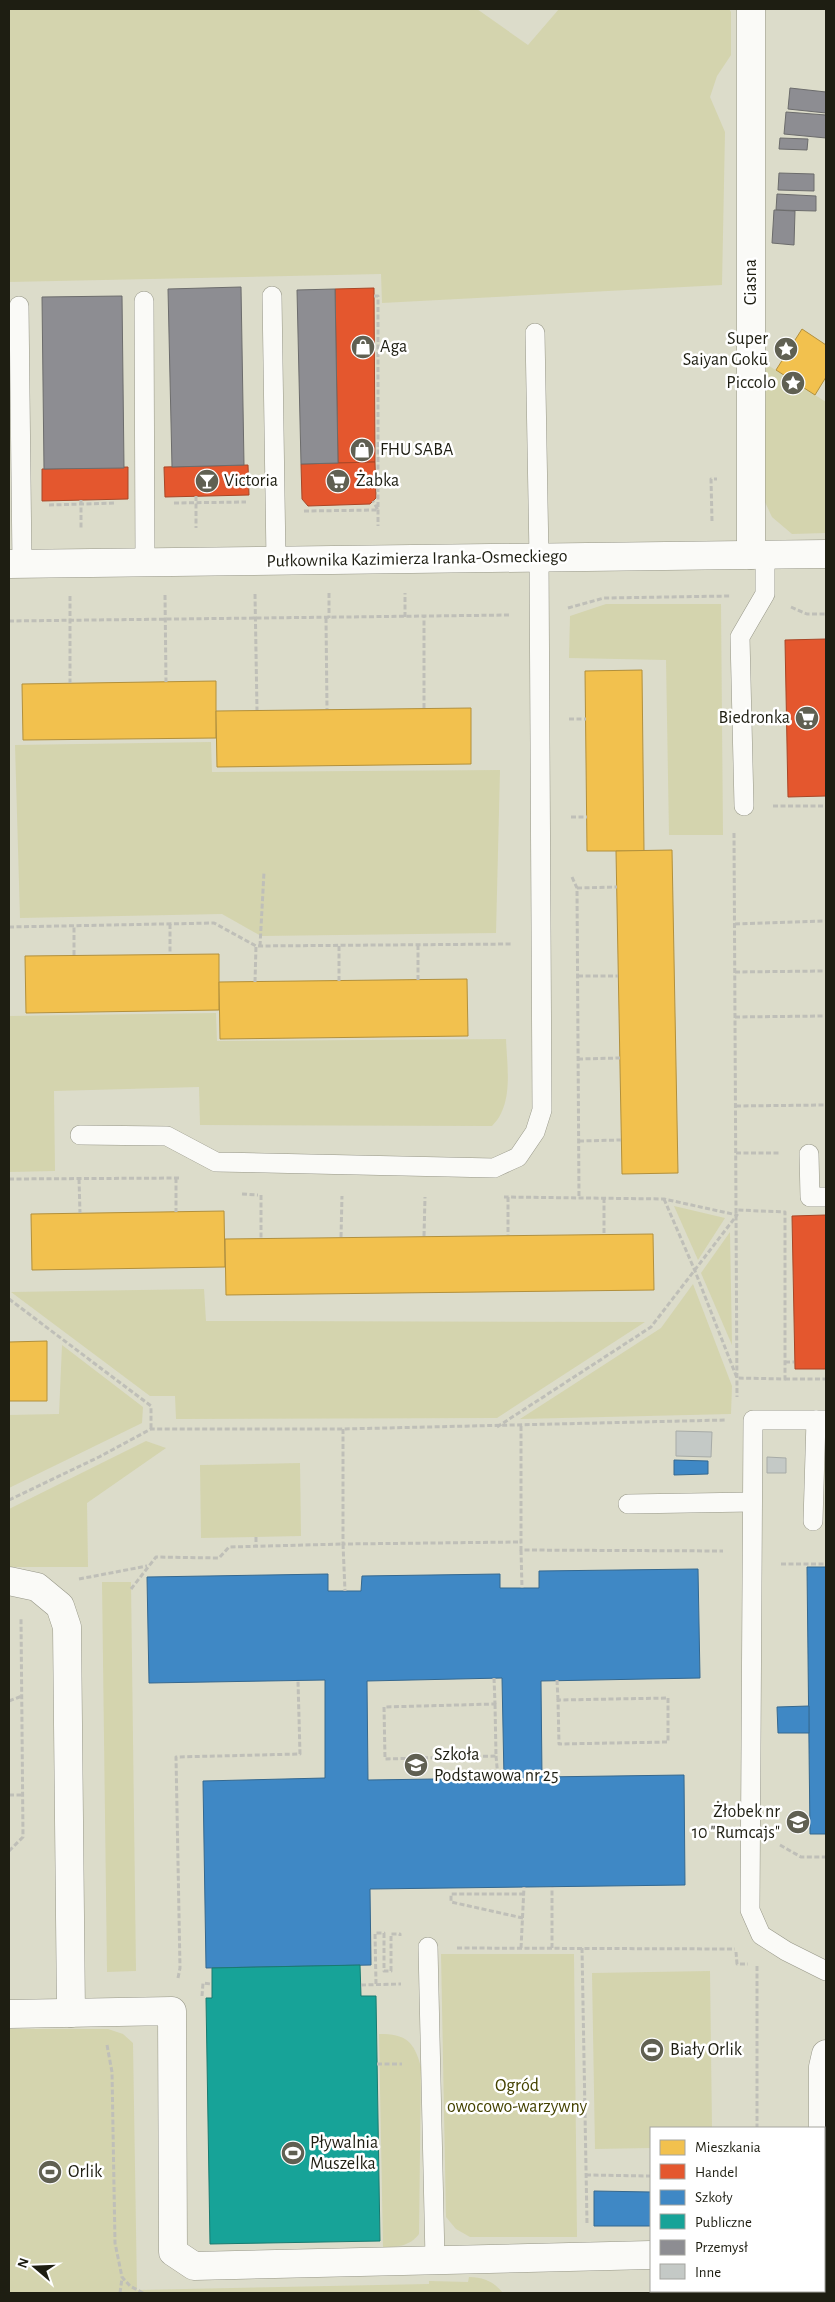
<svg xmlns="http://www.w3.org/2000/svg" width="835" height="2302" font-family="'Alegreya Sans',sans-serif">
<rect width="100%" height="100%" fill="#dcdcca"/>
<g fill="#d4d4ae">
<path d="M9 9H477L528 45 559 9H729L731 12V55L717 76 710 97 725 132 722 285 382 303 381 274 9 282Z"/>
<path d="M766 364 826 402V533L792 534 772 517 764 500Z"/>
<path d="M606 604H721L723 835H669L666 660 569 658 570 616Z"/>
<path d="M211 742 212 772 500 770 496 933 261 936 222 914 20 918 15 745Z"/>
<path d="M216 1013 217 1041 506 1039C507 1067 514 1105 492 1126L200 1125 199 1087 54 1091 55 1171 9 1172V1016Z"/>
<path d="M674 1206 725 1218 698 1260Z"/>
<path d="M730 1232 732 1345 701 1273Z"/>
<path d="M693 1284 732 1386 731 1414 520 1419 661 1328Z"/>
<path d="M204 1289 206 1321 645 1322 497 1418 176 1419 175 1396H150L11 1292Z"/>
<path d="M62 1345 143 1407 142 1423 9 1488V1415L59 1414Z"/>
<path d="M146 1441 166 1448 87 1503 88 1567H9V1509Z"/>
<path d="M300 1463 301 1536 201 1538 200 1465Z"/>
<path d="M102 1582H131L136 1971 107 1972Z"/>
<path d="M441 1954H574L577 2237H470L456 2229 446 2217Z"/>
<path d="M710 1971 712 2128H651V2148L595 2149 592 1973Z"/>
<path d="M9 2029H108L123 2034 133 2043 137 2290 429 2284V2281L468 2282 469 2277C484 2277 494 2282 503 2293H9Z"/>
<path d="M379 2034C406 2034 414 2041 421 2067L419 2234C409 2247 398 2246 383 2248Z"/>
</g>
<g fill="#f2c14e" stroke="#b2903c">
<path d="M802 329 826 345V377L815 395 776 370Z"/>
<path d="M642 670 644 851H587L585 671Z"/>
<path d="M216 681V738L23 740 22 684Z"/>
<path d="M471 708V764L217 767 216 711Z"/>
<path d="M672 850 678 1173 622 1174 616 851Z"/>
<path d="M219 954V1010L26 1013 25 956Z"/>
<path d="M467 979 468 1036 220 1039 219 982Z"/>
<path d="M224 1211 225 1267 32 1270 31 1214Z"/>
<path d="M653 1234 654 1290 226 1295 225 1239Z"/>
<path d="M47 1341V1401H9V1342Z"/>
</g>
<g fill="#e4572e" stroke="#a94626">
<path d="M374 288 375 462 338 463 335 289Z"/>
<path d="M375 462 376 498 370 504 308 506 302 499 301 464Z"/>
<path d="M248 465 249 495 165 497 164 467Z"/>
<path d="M128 467V499L42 501V469Z"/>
<path d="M826 639V796L788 797 785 640Z"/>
<path d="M826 1215V1369H795L792 1216Z"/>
</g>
<g fill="#3f88c5" stroke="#35688f" fill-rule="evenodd">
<path d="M674 1460 708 1461V1474L674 1475Z"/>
<path d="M807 1567H826V1834H810Z"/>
<path d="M698 1569 700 1678 541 1681 542 1777 684 1775 685 1885 370 1889 371 1965 206 1968 203 1781 325 1778V1680L149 1683 147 1577 328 1574V1591H361L362 1576 500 1574V1588H539V1571ZM502 1678 504 1778 368 1780 367 1681Z"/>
<path d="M809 1706V1733H778L777 1707Z"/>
<path d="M594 2191 651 2192V2226H594Z"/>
</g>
<path fill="#17a398" stroke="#197b70" d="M360 1965 361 1996H376L380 2241 210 2244 206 1998H212V1968Z"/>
<g fill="#8d8d92" stroke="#6c6c6c">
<path d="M790 88 826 92V113L788 109Z"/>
<path d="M786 112 826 115V138L784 134Z"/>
<path d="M780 138 808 139 807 150 779 149Z"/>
<path d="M779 173 814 174V191L778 190Z"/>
<path d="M777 194 816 196V211L776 210Z"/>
<path d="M774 210 795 211 794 245 772 243Z"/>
<path d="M241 287 244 465 172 467 168 289Z"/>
<path d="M335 289 338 463 301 464 297 290Z"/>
<path d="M122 296 124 468 44 469 42 297Z"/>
</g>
<g fill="#c4c9c6" stroke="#a7aba7">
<path d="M676 1431 712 1432 711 1457 676 1456Z"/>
<path d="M767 1457 786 1458V1473H767Z"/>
</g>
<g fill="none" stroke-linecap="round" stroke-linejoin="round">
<g stroke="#969687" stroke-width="20">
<g id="service">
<path d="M272 296 276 560"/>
<path d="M144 301 145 562"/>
<path d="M19 306 22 564"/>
<path d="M744 806 740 637 765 594V554"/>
<path d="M80 1135 167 1136 216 1162 494 1168 518 1157 535 1132 542 1110 539 557 535 333"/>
<path d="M809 1154 810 1197H826"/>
<path d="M826 1420H753L750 1910 761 1935 786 1951 826 1971"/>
<path d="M628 1504 752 1502"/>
<path d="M813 1521 816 1420"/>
<path d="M428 1947 435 2259"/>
<path d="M824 2256H826"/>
</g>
</g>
<g stroke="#969687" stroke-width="29">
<g id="minor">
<path d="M751 555V9"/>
<path d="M9 1581 37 1587 60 1606 67 1627 71 2013"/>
<path d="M9 2014 172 2011 173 2252 194 2266 651 2255"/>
<path d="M823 2128V2067L826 2054"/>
<path d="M821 2293V2291"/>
</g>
</g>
<g stroke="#969687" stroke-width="29">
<path id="tertiary" d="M9 564 826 554"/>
</g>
<g stroke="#bfbfb8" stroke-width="3" stroke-dasharray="5 2.5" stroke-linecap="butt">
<path d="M374 296H378V526"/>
<path d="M196 496V528"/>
<path d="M81 500V529"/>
<path d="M174 503 246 502"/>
<path d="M49 505 116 503"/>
<path d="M304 511 378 510 373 501"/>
<path d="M712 521 711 479H717"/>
<path d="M329 593V618"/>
<path d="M255 594 257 710"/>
<path d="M165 595 166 682"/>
<path d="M70 596V683"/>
<path d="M791 607 807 614H826"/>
<path d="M568 608 604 598 730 596"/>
<path d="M405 617V593"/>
<path d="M326 618 327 709"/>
<path d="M9 621 511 615"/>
<path d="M424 708V617"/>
<path d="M569 719H586"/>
<path d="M773 806H826"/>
<path d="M571 817H587"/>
<path d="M734 833 737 1397"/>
<path d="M572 877 577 888 579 1198"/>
<path d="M577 888 617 887"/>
<path d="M170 924V954"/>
<path d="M735 924 826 921"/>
<path d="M9 927 214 923 256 946 512 944"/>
<path d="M418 945V980"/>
<path d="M260 946 264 872"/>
<path d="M74 955V926"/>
<path d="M735 972 826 971"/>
<path d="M578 976H618"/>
<path d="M339 981V945"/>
<path d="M255 982 256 946"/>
<path d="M735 1017 826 1016"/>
<path d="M578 1059 620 1058"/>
<path d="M736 1106 826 1105"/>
<path d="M579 1141 621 1140"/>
<path d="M736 1153H781"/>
<path d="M176 1178V1212"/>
<path d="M9 1179 181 1178"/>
<path d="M79 1179 80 1213"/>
<path d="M242 1194 258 1195"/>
<path d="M261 1195V1238"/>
<path d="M508 1197V1235"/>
<path d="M604 1198V1234"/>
<path d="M664 1199 695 1271 737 1378 785 1379V1212L737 1210"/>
<path d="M424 1236 425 1197"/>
<path d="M341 1237 342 1196"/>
<path d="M9 1299 151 1406V1429"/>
<path d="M785 1362H794"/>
<path d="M785 1379H826"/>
<path d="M521 1426V1550L723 1551"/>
<path d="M497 1427 651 1327 737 1215 664 1199 504 1197"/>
<path d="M343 1429V1544L521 1542"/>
<path d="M9 1500 99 1457 151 1429H343L725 1420"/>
<path d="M256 1537V1546"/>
<path d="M521 1550 522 1588"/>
<path d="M781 1564H826"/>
<path d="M79 1579 147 1566"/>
<path d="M131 1589 156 1557 219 1558 229 1547 343 1544 345 1591"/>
<path d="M494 1678 495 1704"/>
<path d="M557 1680 558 1700"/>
<path d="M668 1698V1742L559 1744 558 1700Z"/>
<path d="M9 1701 22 1696"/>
<path d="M495 1704 496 1756 385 1759 384 1707Z"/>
<path d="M496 1756 498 1778"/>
<path d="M9 1795H22"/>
<path d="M780 1845 801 1857H826"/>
<path d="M9 1851 23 1837 21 1618"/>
<path d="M523 1918 451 1902V1894H524"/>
<path d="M457 1948 735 1949"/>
<path d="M521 1948 524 1887"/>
<path d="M552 1948V1887"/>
<path d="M582 1948 587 2223"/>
<path d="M736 1952 737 1964H748"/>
<path d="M757 1966V2128"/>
<path d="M178 1978 180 1968 176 1757 300 1754 298 1681"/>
<path d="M376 1984 375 1933H384V1971H391V1934H400V1936"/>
<path d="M361 1985 401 1984"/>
<path d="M202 1996 203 1983 211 1984"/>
<path d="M107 2045 112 2072 115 2243 122 2277 130 2286 143 2293"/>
<path d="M377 2064H402"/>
<path d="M586 2175 651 2176"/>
<path d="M759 2292 788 2293"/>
<path d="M120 2293 122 2278"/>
</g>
<use href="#service" stroke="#fafaf7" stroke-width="19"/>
<use href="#minor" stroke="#fafaf7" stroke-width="28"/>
<use href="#tertiary" stroke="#fafaf7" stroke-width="28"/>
</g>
<defs>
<g id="shop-disc" transform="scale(1.25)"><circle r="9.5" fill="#606052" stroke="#fff"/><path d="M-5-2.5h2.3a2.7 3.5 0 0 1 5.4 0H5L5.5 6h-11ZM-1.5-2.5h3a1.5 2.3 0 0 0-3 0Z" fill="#fff"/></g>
<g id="sight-disc" transform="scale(1.25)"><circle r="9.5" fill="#606052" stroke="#fff"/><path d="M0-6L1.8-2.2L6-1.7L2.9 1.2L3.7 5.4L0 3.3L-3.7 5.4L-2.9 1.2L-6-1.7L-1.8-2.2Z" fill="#fff"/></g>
<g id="bar-disc" transform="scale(1.25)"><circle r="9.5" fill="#606052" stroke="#fff"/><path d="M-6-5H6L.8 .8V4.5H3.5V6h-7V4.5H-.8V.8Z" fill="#fff"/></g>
<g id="supermarket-disc" transform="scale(1.25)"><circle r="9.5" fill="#606052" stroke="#fff"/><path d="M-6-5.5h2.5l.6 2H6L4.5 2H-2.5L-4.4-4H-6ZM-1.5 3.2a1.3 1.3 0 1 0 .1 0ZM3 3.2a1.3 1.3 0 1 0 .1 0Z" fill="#fff"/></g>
<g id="school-disc" transform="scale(1.25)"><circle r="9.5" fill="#606052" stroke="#fff"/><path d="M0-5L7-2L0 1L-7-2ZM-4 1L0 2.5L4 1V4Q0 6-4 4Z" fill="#fff"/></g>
<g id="stadium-disc" transform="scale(1.25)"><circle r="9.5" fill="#606052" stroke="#fff"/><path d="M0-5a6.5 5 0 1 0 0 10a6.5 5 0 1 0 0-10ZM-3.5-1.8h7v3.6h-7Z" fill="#fff"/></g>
</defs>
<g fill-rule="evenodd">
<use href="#shop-disc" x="363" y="347"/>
<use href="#sight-disc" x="786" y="349"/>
<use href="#sight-disc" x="793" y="383"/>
<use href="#shop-disc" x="362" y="450"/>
<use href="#bar-disc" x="207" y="481"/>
<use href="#supermarket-disc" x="338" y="481"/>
<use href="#supermarket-disc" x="807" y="718"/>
<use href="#school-disc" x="416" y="1765"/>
<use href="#school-disc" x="798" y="1822"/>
<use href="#stadium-disc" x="652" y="2050"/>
<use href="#stadium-disc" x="293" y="2153"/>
<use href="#stadium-disc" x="50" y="2172"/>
</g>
<g text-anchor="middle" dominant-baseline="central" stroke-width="5" stroke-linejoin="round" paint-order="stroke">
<g font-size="18" fill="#1e1e12" stroke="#fff">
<text transform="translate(751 282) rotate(-90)">Ciasna</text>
<text transform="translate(417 559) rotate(-1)">Pułkownika Kazimierza Iranka-Osmeckiego</text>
</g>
<g font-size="18" fill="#1e1e12" stroke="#fff" text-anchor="start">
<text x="768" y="339" text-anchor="end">Super<tspan x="768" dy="21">Saiyan Gokū</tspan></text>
<text x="380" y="347">Aga</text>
<text x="776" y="383" text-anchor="end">Piccolo</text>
<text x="380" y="450">FHU SABA</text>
<text x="224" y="481">Victoria</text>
<text x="356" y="481">Żabka</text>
<text x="790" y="718" text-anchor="end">Biedronka</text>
<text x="434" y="1755">Szkoła<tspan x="434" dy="21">Podstawowa nr 25</tspan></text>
<text x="780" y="1812" text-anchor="end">Żłobek nr<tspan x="780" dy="21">10 "Rumcajs"</tspan></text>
<text x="670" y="2050">Biały Orlik</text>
<text x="310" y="2143">Pływalnia<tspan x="310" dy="21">Muszelka</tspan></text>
<text x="68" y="2172">Orlik</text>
</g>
<g font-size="18" fill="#444200" stroke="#fff">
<text x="517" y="2086">Ogród<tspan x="517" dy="21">owocowo-warzywny</tspan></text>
</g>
</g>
<rect width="835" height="2302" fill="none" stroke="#1e1e12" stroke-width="20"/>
<rect x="650" y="2127" width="175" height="165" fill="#ffffff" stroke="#a5a5a0"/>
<rect x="660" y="2140" width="25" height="15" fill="#f2c14e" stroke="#a5a5a0"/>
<text x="695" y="2152" font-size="15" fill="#1e1e12">Mieszkania</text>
<rect x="660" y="2164" width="25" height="15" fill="#e4572e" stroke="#a5a5a0"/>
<text x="695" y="2177" font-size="15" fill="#1e1e12">Handel</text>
<rect x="660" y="2190" width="25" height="15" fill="#3f88c5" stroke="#a5a5a0"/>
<text x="695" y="2202" font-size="15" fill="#1e1e12">Szkoły</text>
<rect x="660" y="2214" width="25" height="15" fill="#17a398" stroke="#a5a5a0"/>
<text x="695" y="2227" font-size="15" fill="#1e1e12">Publiczne</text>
<rect x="660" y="2240" width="25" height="15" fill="#8d8d92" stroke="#a5a5a0"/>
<text x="695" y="2252" font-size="15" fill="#1e1e12">Przemysł</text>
<rect x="660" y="2264" width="25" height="15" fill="#c4c9c6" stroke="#a5a5a0"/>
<text x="695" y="2277" font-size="15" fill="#1e1e12">Inne</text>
<g transform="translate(35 2267) rotate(289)" stroke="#ffffff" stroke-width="4" paint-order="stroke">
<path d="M0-4L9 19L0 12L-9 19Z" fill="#1e1e12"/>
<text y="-8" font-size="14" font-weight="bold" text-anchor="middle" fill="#1e1e12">N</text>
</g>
</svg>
